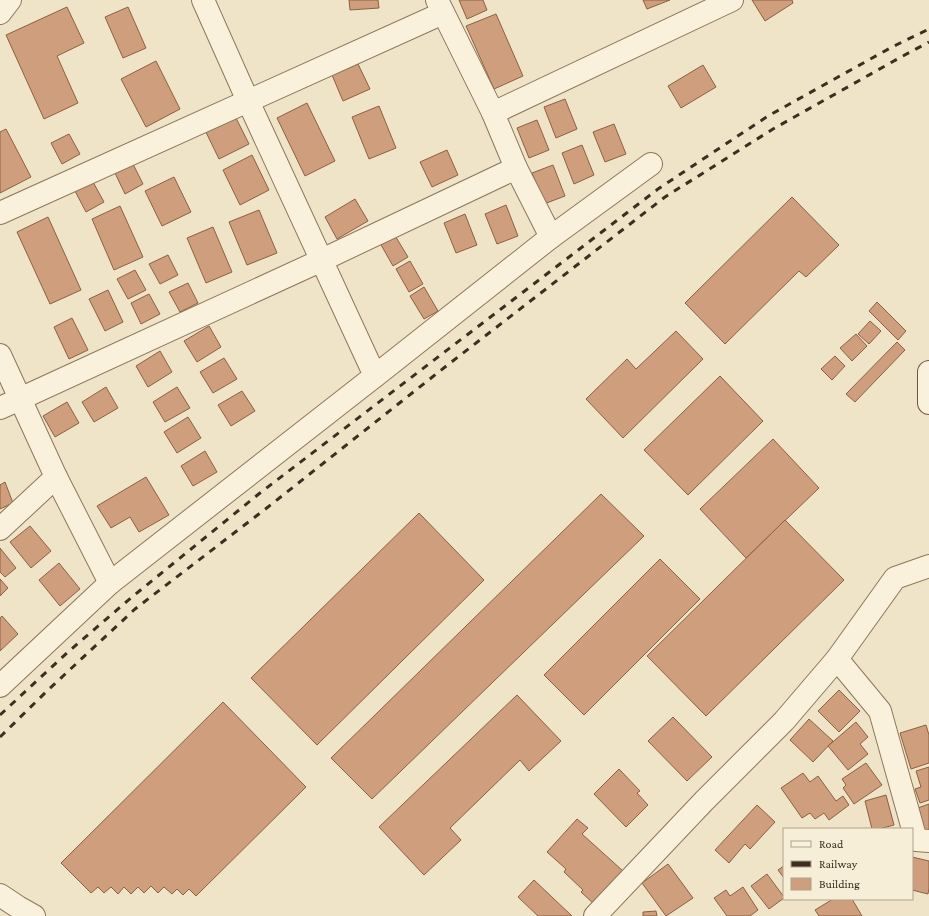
<svg xmlns="http://www.w3.org/2000/svg" width="929" height="916" font-family="'Crimson Pro',serif">
<rect width="100%" height="100%" fill="#f0e4c8"/>
<g fill="#cf9f7d" stroke="#8d5f41">
<path d="M349 0H378L379 8 350 10Z"/>
<path d="M459 0H483L487 10 467 19Z"/>
<path d="M643 0H670L647 9Z"/>
<path d="M752 0H792L793 3 765 21Z"/>
<path d="M67 7 84 43 57 56 78 103 44 119 6 35Z"/>
<path d="M128 7 146 48 123 58 105 17Z"/>
<path d="M496 14 523 76 494 89 466 26Z"/>
<path d="M156 61 180 109 146 127 121 79Z"/>
<path d="M358 64 370 89 343 101 332 75Z"/>
<path d="M703 65 716 87 681 108 668 86Z"/>
<path d="M565 99 577 129 556 138 544 107Z"/>
<path d="M307 103 335 161 305 176 277 118Z"/>
<path d="M379 106 396 148 369 159 352 117Z"/>
<path d="M232 110 249 144 219 159 202 124Z"/>
<path d="M537 120 549 150 529 158 517 128Z"/>
<path d="M614 124 626 154 605 162 593 132Z"/>
<path d="M6 129 31 177 0 193V132Z"/>
<path d="M69 134 80 154 62 164 51 143Z"/>
<path d="M582 145 594 175 574 184 562 153Z"/>
<path d="M447 150 458 175 432 187 420 162Z"/>
<path d="M252 155 269 190 240 205 223 170Z"/>
<path d="M133 164 143 184 125 194 115 173Z"/>
<path d="M553 165 565 196 544 204 532 173Z"/>
<path d="M174 177 191 212 162 226 145 191Z"/>
<path d="M93 182 104 202 86 212 75 191Z"/>
<path d="M792 197 839 245 806 277 799 271 725 344 685 303Z"/>
<path d="M355 199 368 221 337 239 325 217Z"/>
<path d="M506 205 518 236 497 244 485 214Z"/>
<path d="M120 206 143 257 114 270 92 219Z"/>
<path d="M259 210 277 253 247 265 229 222Z"/>
<path d="M465 214 477 245 456 253 444 223Z"/>
<path d="M48 217 81 290 50 304 17 232Z"/>
<path d="M213 227 232 272 206 283 187 238Z"/>
<path d="M394 234 408 257 393 266 380 243Z"/>
<path d="M168 255 178 275 160 284 149 264Z"/>
<path d="M410 261 423 284 409 292 396 269Z"/>
<path d="M135 270 146 290 128 299 117 279Z"/>
<path d="M188 283 198 303 180 312 169 292Z"/>
<path d="M424 287 438 311 424 319 410 296Z"/>
<path d="M108 290 123 322 105 331 89 299Z"/>
<path d="M149 294 160 314 141 324 131 303Z"/>
<path d="M877 302 906 331 898 340 869 311Z"/>
<path d="M72 318 88 350 69 359 54 327Z"/>
<path d="M870 321 881 331 869 344 858 334Z"/>
<path d="M209 326 221 347 197 362 184 341Z"/>
<path d="M676 331 703 359 623 438 586 399 627 359 636 369Z"/>
<path d="M856 334 867 346 852 361 840 348Z"/>
<path d="M897 342 905 350 855 402 846 394Z"/>
<path d="M160 351 172 372 148 387 136 366Z"/>
<path d="M835 356 845 366 832 380 821 369Z"/>
<path d="M224 358 237 379 213 393 200 372Z"/>
<path d="M720 376 763 421 688 495 644 450Z"/>
<path d="M106 387 118 408 94 422 82 402Z"/>
<path d="M177 387 190 408 165 422 153 402Z"/>
<path d="M242 391 255 411 231 426 218 405Z"/>
<path d="M67 402 79 423 55 437 43 416Z"/>
<path d="M188 417 201 438 177 453 164 432Z"/>
<path d="M773 439 819 488 746 558 700 509Z"/>
<path d="M205 451 217 472 193 486 181 466Z"/>
<path d="M146 477 169 515 139 532 130 517 111 528 97 506Z"/>
<path d="M5 482 13 503 0 509V485Z"/>
<path d="M601 494 644 536 372 799 331 758Z"/>
<path d="M419 513 484 580 317 745 251 678Z"/>
<path d="M785 520 844 580 706 716 647 656Z"/>
<path d="M30 526 51 551 31 568 10 542Z"/>
<path d="M0 548 16 568 5 577 0 572Z"/>
<path d="M660 559 700 599 584 715 544 675Z"/>
<path d="M59 563 80 589 60 606 39 580Z"/>
<path d="M0 579 8 588 0 596Z"/>
<path d="M2 616 18 634 0 651V618Z"/>
<path d="M839 690 860 711 839 732 818 711Z"/>
<path d="M517 695 561 741 529 771 520 760 450 828 461 840 424 875 379 827Z"/>
<path d="M223 702 306 787 196 896 189 889 183 895 177 889 172 894 164 887 158 893 151 886 144 893 138 887 131 894 124 887 118 894 111 887 104 893 98 887 91 893 61 863Z"/>
<path d="M673 717 712 757 687 781 648 741Z"/>
<path d="M809 719 833 741 813 762 790 740Z"/>
<path d="M856 722 868 737 860 744 868 754 848 770 828 746Z"/>
<path d="M926 725 929 735V763L911 769 900 733Z"/>
<path d="M866 763 882 785 854 804 843 788 846 785 842 779Z"/>
<path d="M929 767V800L920 803 915 789 921 787 916 771Z"/>
<path d="M619 769 640 791 637 793 648 805 626 827 594 794Z"/>
<path d="M803 773 810 782 818 776 836 801 843 796 849 805 829 820 824 813 815 819 810 813 802 818 781 788Z"/>
<path d="M886 795 894 825 879 829H872L865 801Z"/>
<path d="M929 804V834L924 835 912 810Z"/>
<path d="M757 805 775 822 750 849 745 844 729 863 715 850Z"/>
<path d="M577 819 588 828 582 834 623 871 594 904 581 892 583 890 564 872 566 869 547 852Z"/>
<path d="M912 857 929 861V888L928 894 912 890Z"/>
<path d="M668 864 693 898 666 916 642 883Z"/>
<path d="M784 866V878L778 870Z"/>
<path d="M767 874 784 897V898L769 909 751 886Z"/>
<path d="M534 880 572 916H538L518 897Z"/>
<path d="M743 887 758 910 750 916H727L714 898 726 890 730 896Z"/>
<path d="M833 899H852L862 916H819L815 910Z"/>
<path d="M656 911 657 916H643V912Z"/>
</g>
<g fill="none" stroke-linecap="round" stroke-linejoin="round">
<g stroke="#8d765c" stroke-width="24">
<g id="street">
<path d="M0 13 10 0"/>
<path d="M493 113 732 0"/>
<path d="M0 213 443 13"/>
<path d="M551 237 651 164"/>
<path d="M0 355 56 477 110 583"/>
<path d="M375 376 551 237 516 168 493 113 437 0"/>
<path d="M0 408 322 260 516 168"/>
<path d="M0 529 56 477"/>
<path d="M837 659 880 711 916 840 929 841"/>
<path d="M0 686 110 583 375 376 248 101 203 0"/>
<path d="M0 895 18 907 34 916"/>
<path d="M595 916 704 801 784 721 837 659 895 578 929 566"/>
</g>
</g>
<g stroke="#6f573f" stroke-width="24">
<path id="secondary" d="M929 372V403"/>
</g>
<use href="#street" stroke="#faf1dc" stroke-width="22"/>
<use href="#secondary" stroke="#faf1dc" stroke-width="22"/>
<g stroke="#3d2e20" stroke-width="3" stroke-dasharray="7 7" stroke-linecap="butt">
<path d="M0 715 68 652 132 597 260 493 658 189 768 116 892 47 929 29"/>
<path d="M0 737 48 690 135 609 268 507 445 367 665 197 773 129 901 57 929 42"/>
</g>
</g>
<rect x="783" y="828" width="130" height="72" fill="#f7eed8" stroke="#ada18e"/>
<rect x="791" y="841" width="20" height="6" fill="#faf1dc" stroke="#ada18e"/>
<text x="819" y="848" font-size="12" fill="#3d2e20">Road</text>
<rect x="791" y="861" width="20" height="6" fill="#3d2e20" stroke="#ada18e"/>
<text x="819" y="868" font-size="12" fill="#3d2e20">Railway</text>
<rect x="791" y="878" width="20" height="12" fill="#cf9f7d" stroke="#ada18e"/>
<text x="819" y="888" font-size="12" fill="#3d2e20">Building</text>
</svg>
